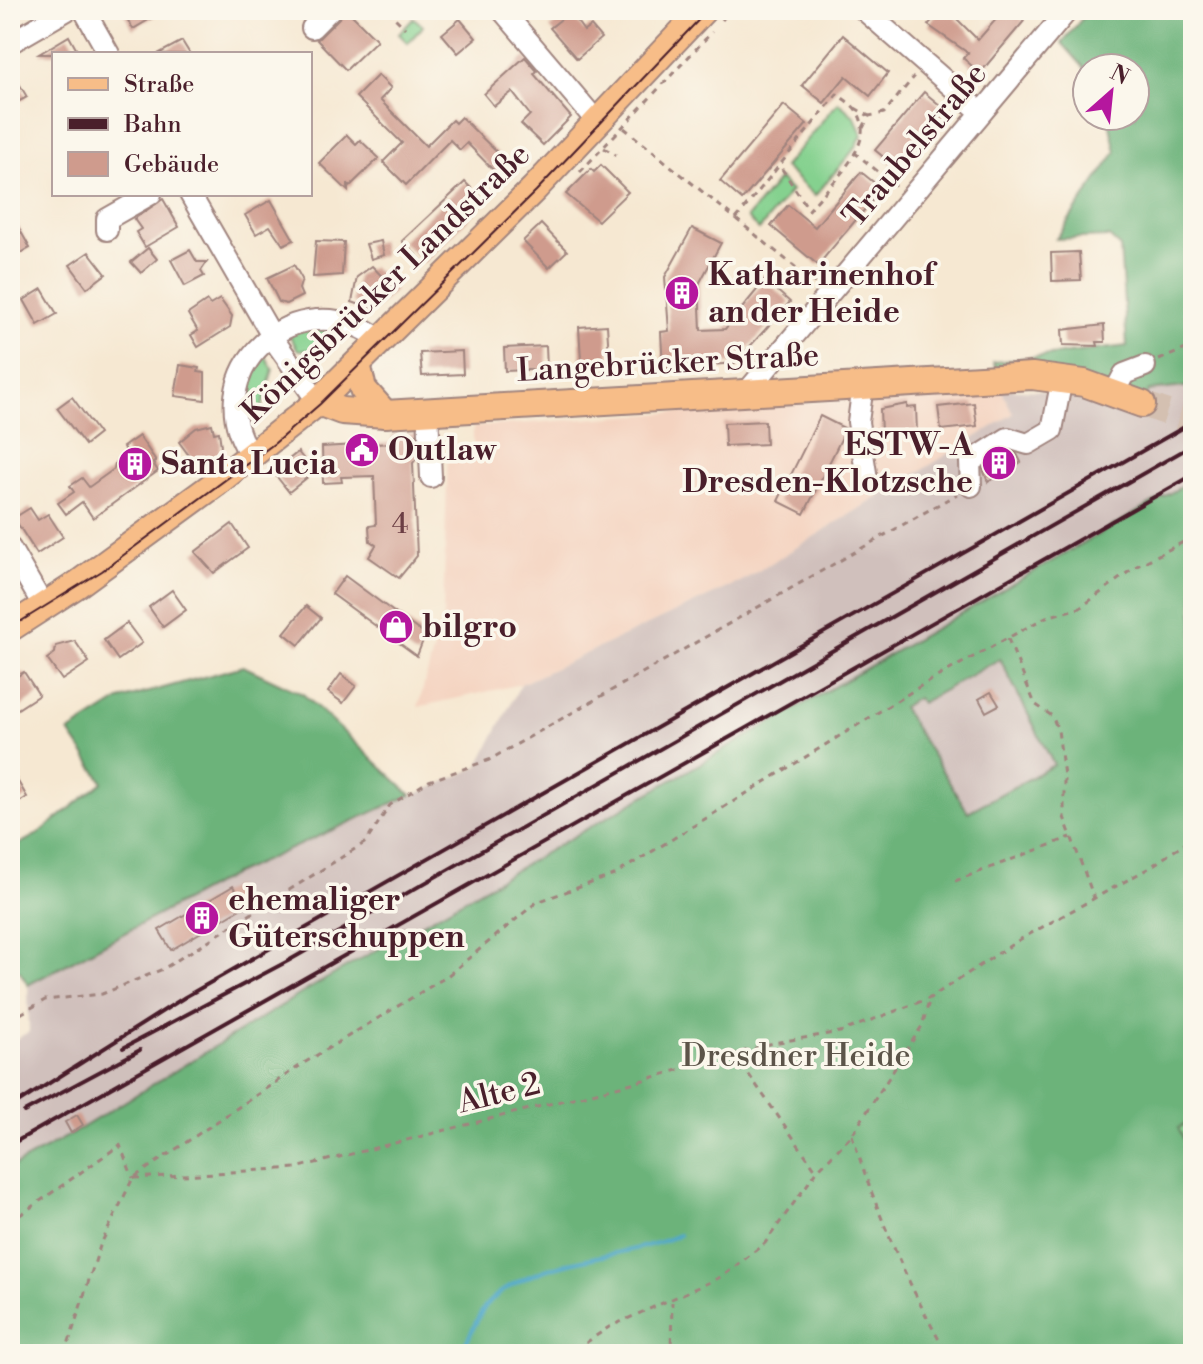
<svg xmlns="http://www.w3.org/2000/svg" width="1203" height="1364" font-family="'Libre Bodoni',serif">
<rect width="100%" height="100%" fill="#fbf7ec"/>
<filter id="ink" filterUnits="userSpaceOnUse"><feTurbulence type="fractalNoise" baseFrequency=".0125" numOctaves="2"/><feDisplacementMap in="SourceGraphic" scale="16" xChannelSelector="R" yChannelSelector="G"/><feConvolveMatrix kernelMatrix="1 2 1 2 8 2 1 2 1" color-interpolation-filters="sRGB"/></filter>
<filter id="wash" filterUnits="userSpaceOnUse"><feTurbulence type="fractalNoise" baseFrequency=".006" numOctaves="4" result="noise"/><feDisplacementMap in="SourceGraphic" scale="32" xChannelSelector="R" yChannelSelector="G"/><feGaussianBlur stdDeviation="1.8" result="paint"/><feColorMatrix in="noise" values="0 0 0 0 0 0 0 0 0 0 0 0 0 0 0 0 0 1.4 0 .05"/><feComposite in="paint" operator="in"/></filter>
<g filter="url(#wash)">
<rect width="100%" height="100%" fill="#f6e8d2"/>
<path fill="#f4d3c0" d="M1001 389 1013 414 742 581 521 684 418 707 443 616 448 447H473V427Z"/>
<g fill="#d0c0bc">
<path d="M1193 386V480L307 990 72 1134 10 1168V1042L29 1032 28 985 232 875 478 767 521 684 742 581 1013 414 1001 389 1085 393 1139 412 1147 391Z"/>
<path d="M1000 659 1054 765 968 812 902 707 917 698 921 703Z"/>
</g>
<g fill="#85d18f" stroke="#68785d" stroke-width="2">
<path d="M414 18 423 26 408 43 399 34Z"/>
<path d="M838 102 855 117 862 135 856 147 815 196 784 167Z"/>
<path d="M779 179 791 191 759 230 747 218Z"/>
<path d="M304 325 350 330 329 350H298L287 331Z"/>
<path d="M261 349 273 369 259 418 252 412 242 421V383Z"/>
<path d="M1193 1121V1159L1177 1128Z"/>
</g>
<g fill="#6cb37a" stroke="#5b6952" stroke-width="2" fill-rule="evenodd">
<path d="M1089 10H1193V386L1148 391 1143 401 998 375 993 362 1127 346 1120 247 1109 237 1056 239 1116 152 1108 116H1135V68L1087 71 1062 43Z"/>
<path d="M1193 480V1121L1178 1128 1193 1159V1354H10V1168L72 1134 307 990ZM1000 659 1054 765 968 812 902 707 917 698 921 703Z"/>
<path d="M243 666 303 694 411 795 232 875 28 985 19 970 10 975V849L38 834 103 782 69 732 120 700Z"/>
</g>
<g fill="none" stroke-linecap="round" stroke-linejoin="round">
<path stroke="#4ba6c9" stroke-width="4" d="M459 1354C471 1339 476 1314 490 1301 542 1254 619 1261 679 1235"/>
</g>
<g id="blocks">
<g fill="#cf9b8d">
<path d="M122 10H165L133 29Z"/>
<path d="M347 10 377 40 346 70 317 40Z"/>
<path d="M941 10H948L978 40 1004 10H1012L1024 21 980 73 963 58 968 53 928 25Z"/>
<path d="M570 12 584 31 591 26 601 38 577 59 550 28Z"/>
<path d="M460 19 476 38 458 53 442 34Z"/>
<path d="M843 35 888 73 870 96 846 76 824 103 802 85Z"/>
<path d="M69 36 79 54H39Z"/>
<path d="M182 41 190 54H158Z"/>
<path d="M525 57 537 71 534 74 571 117 543 145 521 124 530 115 512 92 494 106 484 94Z"/>
<path d="M10 68 27 97 10 106Z"/>
<path d="M378 75 391 88 380 100 426 146 452 120 455 123 461 117 512 167 501 178 467 143 460 150 450 140 406 185 383 162 402 143 356 97Z"/>
<path d="M924 92 947 111 898 169 875 150Z"/>
<path d="M784 105 807 124 742 200 720 181Z"/>
<path d="M347 135 356 144 360 140 379 158 349 187 348 183V191L319 163Z"/>
<path d="M601 165 628 192 598 221 566 194 591 169 594 172Z"/>
<path d="M861 172 882 189 818 265 771 226 788 205 815 227Z"/>
<path d="M465 182 485 202 424 263 402 241Z"/>
<path d="M163 199 179 227 145 247 136 232 141 229 134 219Z"/>
<path d="M271 200 294 240 283 245 270 226 256 234 245 215Z"/>
<path d="M10 212 30 248 10 259Z"/>
<path d="M541 224 567 251 549 268 523 241Z"/>
<path d="M692 228 721 243 699 284 701 330 725 329 765 280 790 302 735 363 663 369 661 332 669 331 665 277Z"/>
<path d="M316 241 344 242 342 275 313 277Z"/>
<path d="M381 241 384 255 371 259 366 244Z"/>
<path d="M148 248 157 259 141 273 131 262Z"/>
<path d="M190 250 197 262H207L201 271 204 276 185 286 171 260Z"/>
<path d="M89 252 106 274 87 288 70 265Z"/>
<path d="M1079 252 1081 280 1052 281 1051 253Z"/>
<path d="M294 265 302 279 299 289 302 296 286 304 279 302 267 278Z"/>
<path d="M372 266 395 290 375 310 352 302 357 277Z"/>
<path d="M42 289 57 314 38 325 24 300Z"/>
<path d="M220 299 232 316 230 327 198 347 191 335 198 331 188 314 207 301 210 305Z"/>
<path d="M607 325 610 373 582 375 579 327Z"/>
<path d="M1104 325 1105 342H1097L1098 346 1063 345 1062 330Z"/>
<path d="M546 346 547 369 505 371 504 348Z"/>
<path d="M462 351 463 374 422 376 420 353Z"/>
<path d="M180 365 199 368 198 372 205 373V400L175 396Z"/>
<path d="M72 397 99 434 85 445 57 408Z"/>
<path d="M974 403 977 426 941 430 938 407Z"/>
<path d="M907 404V408L916 407 917 432 891 436V432L881 433 880 409Z"/>
<path d="M820 416 846 429 804 514 778 501Z"/>
<path d="M765 421 766 444 725 446 724 423Z"/>
<path d="M212 424 214 433 219 432 221 446 218 454 201 463 197 458 193 461 179 442 196 428Z"/>
<path d="M416 434 417 458 413 463 417 556 399 578 369 557 376 545 370 541 369 526 376 525 374 476 341 477 342 482 323 483 322 447 392 443V435Z"/>
<path d="M139 436 156 461 153 463 158 471 93 518 82 502 66 514 58 503 74 492 70 486 82 478 89 487 114 469 115 463 127 454 123 447Z"/>
<path d="M298 452 314 472 289 492 273 472Z"/>
<path d="M1010 452 1017 454 1021 462 988 482 983 469Z"/>
<path d="M30 508 38 520 48 514 63 537 37 554 14 518Z"/>
<path d="M232 524 248 548 214 573 195 552Z"/>
<path d="M345 576 425 635 417 656 332 594Z"/>
<path d="M172 590 186 610 163 627 149 607Z"/>
<path d="M306 606 321 618 299 645 284 633Z"/>
<path d="M127 623 142 643 118 660 104 640Z"/>
<path d="M75 641 89 662 62 680 47 659 55 653 56 646Z"/>
<path d="M24 672 39 695 16 710 10 701V681Z"/>
<path d="M341 674 356 686 343 703 328 692Z"/>
<path d="M991 692 999 705 986 712 979 699Z"/>
<path d="M10 768 27 797 10 808Z"/>
<path d="M233 886 245 906 171 950 159 930Z"/>
<path d="M77 1115 83 1125 71 1133 65 1122Z"/>
</g>
</g>
</g>
<g filter="url(#ink)">
<use href="#blocks" fill-opacity="0" stroke="#a0847e" stroke-width="2"/>
<g fill="none" stroke-linecap="round" stroke-linejoin="round">
<path stroke="#d4c0b1" stroke-width="26" stroke-dasharray="26 13" stroke-linecap="butt" d="M1142 404 1193 421"/>
<g stroke="#a0847e" stroke-width="24">
<g id="minor">
<path d="M84 10 109 54"/>
<path d="M502 10 598 123"/>
<path d="M864 10 981 112"/>
<path d="M312 28 330 10"/>
<path d="M10 43 67 10"/>
<path d="M190 194 276 343 318 402"/>
<path d="M107 230V219L151 194"/>
<path d="M863 385 858 422 867 479"/>
<path d="M746 393 1068 10"/>
<path d="M1114 393 1124 374 1145 366"/>
<path d="M428 412 431 477"/>
<path d="M252 457C193 374 296 277 381 340"/>
<path d="M971 486 970 462 1008 438 1028 444 1052 430 1062 379"/>
<path d="M10 548 44 607"/>
</g>
</g>
<g stroke="#a0847e" stroke-width="30">
<g id="major">
<path d="M357 364 363 389 385 414"/>
<path d="M318 402 342 411 385 414 1032 376 1084 383 1142 404"/>
<path d="M10 628 78 584 215 484 318 402 534 189 703 10"/>
</g>
</g>
<g stroke="#a0847e" stroke-width="3" stroke-dasharray="6 6" stroke-linecap="butt">
<path d="M387 10 405 28"/>
<path d="M722 20 730 10"/>
<path d="M855 108 869 116"/>
<path d="M624 128 816 284"/>
<path d="M863 128 869 116 884 113 914 77"/>
<path d="M604 148 616 155"/>
<path d="M854 152 898 188"/>
<path d="M580 172 712 32"/>
<path d="M736 219 837 94C843 99 852 104 856 110 880 143 828 186 809 210L780 166"/>
<path d="M1159 360 1193 346"/>
<path d="M1008 639 1035 704 1052 716 1058 730 1064 776V817L1094 898"/>
<path d="M955 881 1071 837"/>
<path d="M10 1020 45 1000 102 994 163 969 366 842 390 805 429 781 489 760 957 494"/>
<path d="M735 1055 816 1170"/>
<path d="M852 1135C876 1211 907 1284 947 1354"/>
<path d="M134 1178 296 1168 640 1081 773 1043 840 1032 930 998 1019 940 1149 868 1193 838"/>
<path d="M10 1222 120 1145 133 1178"/>
<path d="M65 1354 100 1246 133 1178 304 1063 446 977 537 902 614 875 924 684 1046 617 1080 608 1135 567 1193 537"/>
<path d="M581 1354 587 1342 609 1327 723 1276 765 1243 817 1171 852 1135 922 1026 930 998"/>
<path d="M671 1354 672 1302"/>
</g>
<use href="#minor" stroke="#fff" stroke-width="20"/>
<use href="#major" stroke="#f7bd88" stroke-width="26"/>
<path stroke="#4a1f2b" stroke-width="2" d="M10 628 102 571 275 443 320 404 536 191 708 10"/>
<g stroke="#4a1f2b" stroke-width="4">
<path d="M123 1048 288 961 1193 445"/>
<path d="M10 1108 185 997 1193 422"/>
<path d="M24 1112 140 1050"/>
<path d="M10 1145 1193 475"/>
</g>
</g>
</g>
<defs>
<g id="building-disc" transform="scale(1.8)"><circle r="9.5" fill="#b5179e" stroke="#fbf7ec"/><path d="M-4-6H4V6H1V3H-1V6H-4ZM-2.5-4.3h1.7v1.8h-1.7ZM.8-4.3h1.7v1.8H.8ZM-2.5-1h1.7V.8h-1.7ZM.8-1h1.7V.8H.8Z" fill="#fff"/></g>
<g id="civic-disc" transform="scale(1.8)"><circle r="9.5" fill="#b5179e" stroke="#fbf7ec"/><path d="M-.6-6.5H3V-4.5H.6V-3L4-1V1h2V6H-6V1h2V-1L-.6-3ZM-1.2 2.5V6h2.4V2.5Z" fill="#fff"/></g>
<g id="shop-disc" transform="scale(1.8)"><circle r="9.5" fill="#b5179e" stroke="#fbf7ec"/><path d="M-5-2.5h2.3a2.7 3.5 0 0 1 5.4 0H5L5.5 6h-11ZM-1.5-2.5h3a1.5 2.3 0 0 0-3 0Z" fill="#fff"/></g>
</defs>
<g fill-rule="evenodd">
<use href="#building-disc" x="682" y="293"/>
<use href="#civic-disc" x="362" y="450"/>
<use href="#building-disc" x="999" y="463"/>
<use href="#building-disc" x="135" y="464"/>
<use href="#shop-disc" x="396" y="627"/>
<use href="#building-disc" x="202" y="918"/>
</g>
<g text-anchor="middle" dominant-baseline="central" stroke-width="7" stroke-linejoin="round" paint-order="stroke">
<g font-size="28" fill="#6b3e44">
<text x="400" y="524">4</text>
</g>
<g font-size="32" fill="#4a1f2b" stroke="#fbf7ec">
<text transform="translate(915 145) rotate(-50)">Traubelstraße</text>
<text transform="translate(386 283) rotate(-44)">Königsbrücker Landstraße</text>
<text transform="translate(668 363) rotate(-3)">Langebrücker Straße</text>
<text transform="translate(499 1093) rotate(-14)">Alte 2</text>
</g>
<g font-size="32" font-weight="bold" fill="#4a1f2b" stroke="#fbf7ec" text-anchor="start">
<text x="708" y="275">Katharinenhof<tspan x="708" dy="37">an der Heide</tspan></text>
<text x="973" y="445" text-anchor="end">ESTW-A<tspan x="973" dy="37">Dresden-Klotzsche</tspan></text>
<text x="388" y="450">Outlaw</text>
<text x="161" y="464">Santa Lucia</text>
<text x="422" y="627">bilgro</text>
<text x="228" y="900">ehemaliger<tspan x="228" dy="37">Güterschuppen</tspan></text>
</g>
<g font-size="32" fill="#5c5449" stroke="#fbf7ec">
<text x="796" y="1056">Dresdner Heide</text>
</g>
</g>
<rect width="1203" height="1364" fill="none" stroke="#fbf7ec" stroke-width="40"/>
<rect x="52" y="52" width="260" height="144" fill="#fbf7ec" stroke="#b4a19f" stroke-width="2"/>
<rect x="68" y="78" width="40" height="12" fill="#f7bd88" stroke="#b4a19f" stroke-width="2"/>
<text x="124" y="92" font-size="24" fill="#4a1f2b">Straße</text>
<rect x="68" y="118" width="40" height="12" fill="#4a1f2b" stroke="#b4a19f" stroke-width="2"/>
<text x="124" y="132" font-size="24" fill="#4a1f2b">Bahn</text>
<rect x="68" y="152" width="40" height="24" fill="#cf9b8d" stroke="#b4a19f" stroke-width="2"/>
<text x="124" y="172" font-size="24" fill="#4a1f2b">Gebäude</text>
<g transform="translate(1111 92) rotate(27)"><circle r="38" fill="#fbf7ec" stroke="#b4a19f" stroke-width="2"/>
<path d="M0-6L14 30L0 20L-14 30Z" fill="#b5179e"/>
<text y="-12" font-size="22" font-weight="bold" text-anchor="middle" fill="#4a1f2b">N</text>
</g>
</svg>
